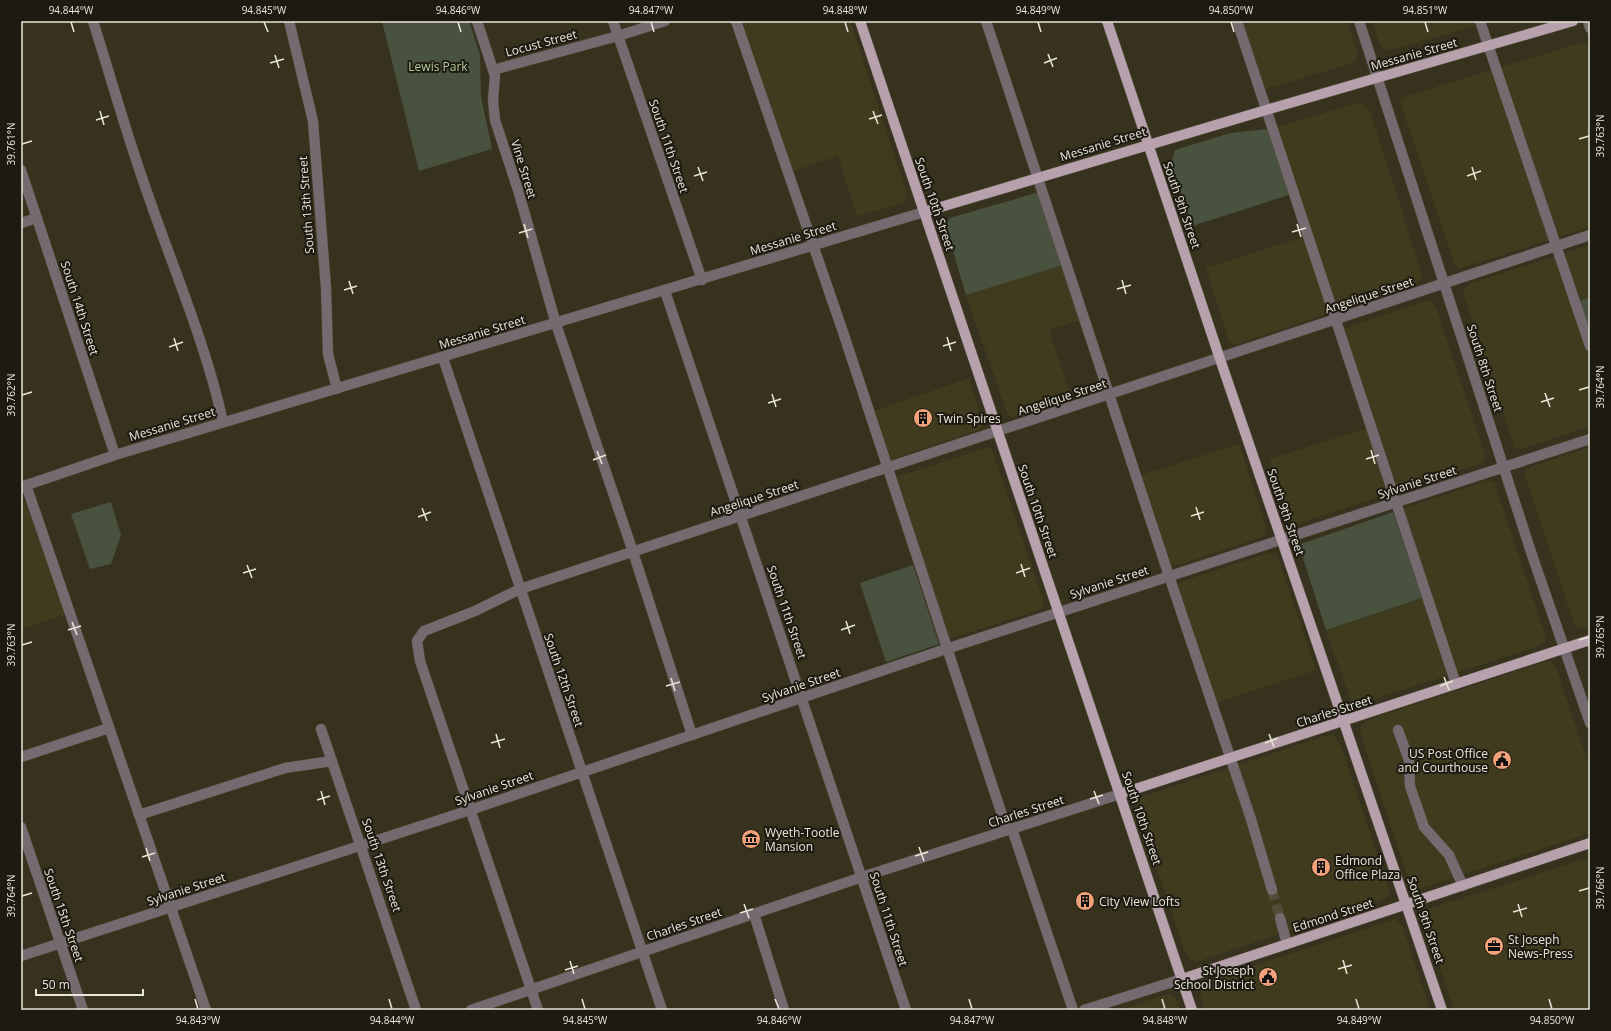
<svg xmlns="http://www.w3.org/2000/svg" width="1611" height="1031" font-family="'Open Sans',sans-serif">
<rect width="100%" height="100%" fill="#37321d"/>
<g fill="#403a1f">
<path d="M740 21H850L906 191V199L903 203 857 216 838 156 790 172Z"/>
<path d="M1241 21H1347L1358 55 1355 61 1349 64 1263 90Z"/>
<path d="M1372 21H1493L1391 50 1383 48 1379 42Z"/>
<path d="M1580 43 1585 44 1590 54V227L1461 268 1455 266 1401 105V100L1407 96Z"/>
<path d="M1357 103 1365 105 1370 111 1422 274 1421 280 1412 286 1235 345 1229 341 1206 268 1312 234 1277 127Z"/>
<path d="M1590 245V298L1580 301 1590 332V426L1521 449 1515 448 1463 293 1465 288 1470 284Z"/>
<path d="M1063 265 1081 320 1049 330 1072 398 1013 417 1008 416 966 295Z"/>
<path d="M1427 301 1431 302 1436 307 1486 456 1485 461 1479 464 1297 524H1292L1269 459 1374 426 1342 329Z"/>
<path d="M969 378 983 422V427L979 430 890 460 874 411Z"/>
<path d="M1239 444 1266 527 1265 534 1260 538 1172 567 1141 475Z"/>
<path d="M989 447 992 450 1043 599V606L1039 610 949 639 893 478Z"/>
<path d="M1590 447V626L1577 629 1574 624 1525 476 1526 471 1530 467Z"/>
<path d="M1487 481 1494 482 1496 487 1546 637 1545 641 1539 646 1356 705 1352 704 1326 630 1430 596 1402 509Z"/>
<path d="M27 501 65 615 21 629V503Z"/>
<path d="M1268 553H1273L1277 555 1316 670 1216 703 1177 583Z"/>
<path d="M1544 662H1551L1556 667 1590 768V833L1420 889 1414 888 1409 881 1360 732 1361 726 1365 721Z"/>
<path d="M1328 735H1334L1341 746 1390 893 1383 900 1196 962 1191 960 1185 952 1136 807 1137 802 1141 797Z"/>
<path d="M1590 857V1010H1454L1423 917 1425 912 1429 909Z"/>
<path d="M1396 919 1403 927 1430 1010H1205L1199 990 1200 985 1203 982Z"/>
<path d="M1167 994 1173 995 1177 1000 1181 1010H1120Z"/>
</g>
<g fill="#48523f">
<path d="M382 21H469L480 55 481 97 492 149 419 171Z"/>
<path d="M1267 129 1289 195 1192 226 1171 164 1175 150 1230 133Z"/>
<path d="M1039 192 1063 265 966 295 946 228V223L950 218Z"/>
<path d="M1590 298V332L1579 301Z"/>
<path d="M111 502 121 535 111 564 90 569 71 514Z"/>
<path d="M1393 512 1422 598 1326 630 1302 555 1301 544Z"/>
<path d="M913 565 939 644 886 662 860 583Z"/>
</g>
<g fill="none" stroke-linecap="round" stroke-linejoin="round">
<path stroke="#524d39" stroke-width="10" stroke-dasharray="10 5" stroke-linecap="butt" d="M1272 890 1280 918"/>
<g stroke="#534f3b" stroke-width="11">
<g id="minor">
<path d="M93 21C111 78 127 136 147 192 173 268 206 344 223 422"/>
<path d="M289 21 313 121 326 288 328 354 337 389"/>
<path d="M477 21 495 76 493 100 495 120 518 190 556 324 633 552 692 735"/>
<path d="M613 21 702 280"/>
<path d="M736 21 843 332 1007 830"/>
<path d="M986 21 1169 576 1250 816 1272 890"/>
<path d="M1237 21 1456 684"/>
<path d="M1359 21 1532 555 1590 723"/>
<path d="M1480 21 1590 346"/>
<path d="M1588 21 1590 28"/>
<path d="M493 70 618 36 665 21"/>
<path d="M21 170 115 455"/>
<path d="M21 223 37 218"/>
<path d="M665 291 906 1010"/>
<path d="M443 358 662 1010"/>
<path d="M26 485 206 1010"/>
<path d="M21 487 115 455 924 212"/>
<path d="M321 729 416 1010"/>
<path d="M1398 730 1409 760 1410 786 1424 827 1449 855 1463 886"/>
<path d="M21 757 109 728"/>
<path d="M139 815 285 768 332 761"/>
<path d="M21 827 83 1010"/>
<path d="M1012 829 1073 1010"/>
<path d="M754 914 784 1010"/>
<path d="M1280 918 1287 944"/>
<path d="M21 956 470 810 946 649 1590 439"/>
<path d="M471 1010 862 877 1120 794"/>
<path d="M538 1010 420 661 417 641 424 631 475 611 520 589 1590 235"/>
<path d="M1084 1010 1182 979"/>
</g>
</g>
<g stroke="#534f3b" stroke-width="11">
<g id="major">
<path d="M860 21 1192 1010"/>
<path d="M1107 21 1220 359 1442 1010"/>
<path d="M924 212 1266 110 1573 21"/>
<path d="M1120 794 1590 640"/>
<path d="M1182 979 1590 843"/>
</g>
</g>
<use href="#minor" stroke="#756a6f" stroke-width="10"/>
<use href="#major" stroke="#b7a1ac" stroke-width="10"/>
</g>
<path fill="none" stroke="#e9e6d9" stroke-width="1.5" d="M71 22 74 32M264 22 268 32M458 22 461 32M651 22 654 32M845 22 848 32M1038 22 1041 32M1231 22 1234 32M1425 22 1428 32M1048 54 1053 67M275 55 279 68M270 63 284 59M1044 63 1057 58M100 111 104 125M873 111 878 124M869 119 882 115M96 120 109 116M1579 139 1589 136M22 144 32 141M698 167 703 181M1472 167 1476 180M694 176 707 172M1467 176 1481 171M524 224 528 238M1297 224 1301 237M1292 232 1306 228M519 233 532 229M1122 280 1126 294M349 281 353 294M1117 289 1131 285M344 290 357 286M947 337 951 351M174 338 178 351M943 346 956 342M169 347 183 342M1579 390 1589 387M1545 393 1550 407M772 394 776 407M22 395 32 392M1541 402 1554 398M768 403 781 399M1371 450 1375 464M597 451 602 464M1366 459 1379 455M593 460 606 455M1196 507 1200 520M422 508 427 521M1191 516 1204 512M418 517 431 512M1021 564 1025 577M247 565 252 578M243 573 256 569M1016 573 1030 568M846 621 850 634M72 622 77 635M68 630 81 626M841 630 855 625M1579 640 1589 637M22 645 32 642M1444 677 1449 690M671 678 675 691M666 686 680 682M1440 686 1453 681M496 734 500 748M1269 734 1274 747M491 743 505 739M1265 743 1278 738M321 791 325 805M1094 791 1099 804M1090 799 1103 795M317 800 330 796M919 847 924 861M146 848 150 861M915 856 928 852M142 857 155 853M1579 891 1589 888M22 896 32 893M744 904 749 918M1518 904 1522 917M1513 912 1527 908M740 913 753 909M1343 960 1347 974M570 961 574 974M1338 969 1352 965M565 970 578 966M195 999 198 1009M389 999 392 1009M582 999 585 1009M775 999 779 1009M969 999 972 1009M1162 999 1165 1009M1356 999 1359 1009M1549 999 1552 1009"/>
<defs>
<g id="building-disc" transform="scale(1)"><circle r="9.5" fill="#f1a27b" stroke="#1c1a11"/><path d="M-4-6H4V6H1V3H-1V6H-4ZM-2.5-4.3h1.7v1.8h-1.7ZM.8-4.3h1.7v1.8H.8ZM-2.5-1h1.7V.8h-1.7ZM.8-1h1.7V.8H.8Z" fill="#111"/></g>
<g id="civic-disc" transform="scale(1)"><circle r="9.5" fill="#f1a27b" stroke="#1c1a11"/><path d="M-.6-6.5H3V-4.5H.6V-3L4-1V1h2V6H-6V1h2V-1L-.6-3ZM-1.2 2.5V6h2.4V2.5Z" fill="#111"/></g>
<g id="museum-disc" transform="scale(1)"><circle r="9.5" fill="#f1a27b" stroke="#1c1a11"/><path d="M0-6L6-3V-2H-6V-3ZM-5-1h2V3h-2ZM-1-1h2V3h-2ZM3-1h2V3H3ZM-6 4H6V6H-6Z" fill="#111"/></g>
<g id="office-disc" transform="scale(1)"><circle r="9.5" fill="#f1a27b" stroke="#1c1a11"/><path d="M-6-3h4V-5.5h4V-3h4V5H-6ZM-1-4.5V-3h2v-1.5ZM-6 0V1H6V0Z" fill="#111"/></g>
</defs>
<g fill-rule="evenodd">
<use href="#building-disc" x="923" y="418"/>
<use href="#civic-disc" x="1502" y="760"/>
<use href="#museum-disc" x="751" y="839"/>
<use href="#building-disc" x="1321" y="867"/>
<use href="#building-disc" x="1085" y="901"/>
<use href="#office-disc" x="1494" y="946"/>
<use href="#civic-disc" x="1268" y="977"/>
</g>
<g text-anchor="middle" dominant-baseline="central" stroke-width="4" stroke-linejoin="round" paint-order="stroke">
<g font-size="12" fill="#e9e6d9" stroke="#1c1a11">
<text transform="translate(541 43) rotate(-15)">Locust Street</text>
<text transform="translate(1414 54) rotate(-16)">Messanie Street</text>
<text transform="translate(1103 144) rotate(-17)">Messanie Street</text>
<text transform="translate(669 146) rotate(71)">South 11th Street</text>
<text transform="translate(524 169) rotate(73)">Vine Street</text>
<text transform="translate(935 204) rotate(71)">South 10th Street</text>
<text transform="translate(306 205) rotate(-94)">South 13th Street</text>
<text transform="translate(1182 205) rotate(71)">South 9th Street</text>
<text transform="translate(793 238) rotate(-17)">Messanie Street</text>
<text transform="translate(1369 295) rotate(-18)">Angelique Street</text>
<text transform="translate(80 308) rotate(72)">South 14th Street</text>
<text transform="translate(482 332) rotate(-17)">Messanie Street</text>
<text transform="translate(1485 368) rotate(72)">South 8th Street</text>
<text transform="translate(1062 397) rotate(-18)">Angelique Street</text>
<text transform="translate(172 424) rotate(-17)">Messanie Street</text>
<text transform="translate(1417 482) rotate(-18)">Sylvanie Street</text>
<text transform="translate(754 498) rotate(-18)">Angelique Street</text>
<text transform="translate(1038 511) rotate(71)">South 10th Street</text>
<text transform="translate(1286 512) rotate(71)">South 9th Street</text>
<text transform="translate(1109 582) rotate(-18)">Sylvanie Street</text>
<text transform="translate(787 612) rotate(71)">South 11th Street</text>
<text transform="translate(564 680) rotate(71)">South 12th Street</text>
<text transform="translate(801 685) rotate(-19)">Sylvanie Street</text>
<text transform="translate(1334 711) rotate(-18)">Charles Street</text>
<text transform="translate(494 788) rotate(-19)">Sylvanie Street</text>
<text transform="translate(1026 811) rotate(-18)">Charles Street</text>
<text transform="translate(1142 818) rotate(71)">South 10th Street</text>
<text transform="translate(382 865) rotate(71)">South 13th Street</text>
<text transform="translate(186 889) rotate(-18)">Sylvanie Street</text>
<text transform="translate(64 915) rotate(71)">South 15th Street</text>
<text transform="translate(1333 915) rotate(-18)">Edmond Street</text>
<text transform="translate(889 919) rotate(72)">South 11th Street</text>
<text transform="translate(1426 920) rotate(71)">South 9th Street</text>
<text transform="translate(684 924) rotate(-19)">Charles Street</text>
</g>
<g font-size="12" fill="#b2cb98" stroke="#1c1a11">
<text x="438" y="66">Lewis Park</text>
</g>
<g font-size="12" fill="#e9e6d9" stroke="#1c1a11" text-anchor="start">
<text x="937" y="418">Twin Spires</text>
<text x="1488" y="753" text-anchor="end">US Post Office<tspan x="1488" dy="14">and Courthouse</tspan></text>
<text x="765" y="832">Wyeth-Tootle<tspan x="765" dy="14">Mansion</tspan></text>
<text x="1335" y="860">Edmond<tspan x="1335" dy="14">Office Plaza</tspan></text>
<text x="1099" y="901">City View Lofts</text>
<text x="1508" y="939">St Joseph<tspan x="1508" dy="14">News-Press</tspan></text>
<text x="1254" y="970" text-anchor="end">St Joseph<tspan x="1254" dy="14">School District</tspan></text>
</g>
</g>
<rect width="1611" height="1031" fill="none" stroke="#1c1a11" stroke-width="44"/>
<path d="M36 989v6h107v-6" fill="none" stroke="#e9e6d9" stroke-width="2"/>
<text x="42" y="989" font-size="12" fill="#e9e6d9" stroke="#1c1a11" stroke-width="3" paint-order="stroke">50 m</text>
<rect x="22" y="22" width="1567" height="987" fill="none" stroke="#e9e6d9" stroke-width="1.5"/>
<g font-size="10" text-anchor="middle" fill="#e9e6d9">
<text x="71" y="14">94.844°W</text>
<text x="264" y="14">94.845°W</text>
<text x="458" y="14">94.846°W</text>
<text x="651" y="14">94.847°W</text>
<text x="845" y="14">94.848°W</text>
<text x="1038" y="14">94.849°W</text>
<text x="1231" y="14">94.850°W</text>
<text x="1425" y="14">94.851°W</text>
<text transform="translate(1600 136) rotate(-90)" y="4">39.763°N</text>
<text transform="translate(11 144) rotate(-90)" y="4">39.761°N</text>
<text transform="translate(1600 387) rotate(-90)" y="4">39.764°N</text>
<text transform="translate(11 395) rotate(-90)" y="4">39.762°N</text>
<text transform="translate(1600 637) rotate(-90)" y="4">39.765°N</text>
<text transform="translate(11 645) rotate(-90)" y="4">39.763°N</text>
<text transform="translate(1600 888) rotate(-90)" y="4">39.766°N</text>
<text transform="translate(11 896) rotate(-90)" y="4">39.764°N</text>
<text x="198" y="1024">94.843°W</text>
<text x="392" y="1024">94.844°W</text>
<text x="585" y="1024">94.845°W</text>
<text x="779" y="1024">94.846°W</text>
<text x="972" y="1024">94.847°W</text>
<text x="1165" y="1024">94.848°W</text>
<text x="1359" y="1024">94.849°W</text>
<text x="1552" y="1024">94.850°W</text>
</g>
</svg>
